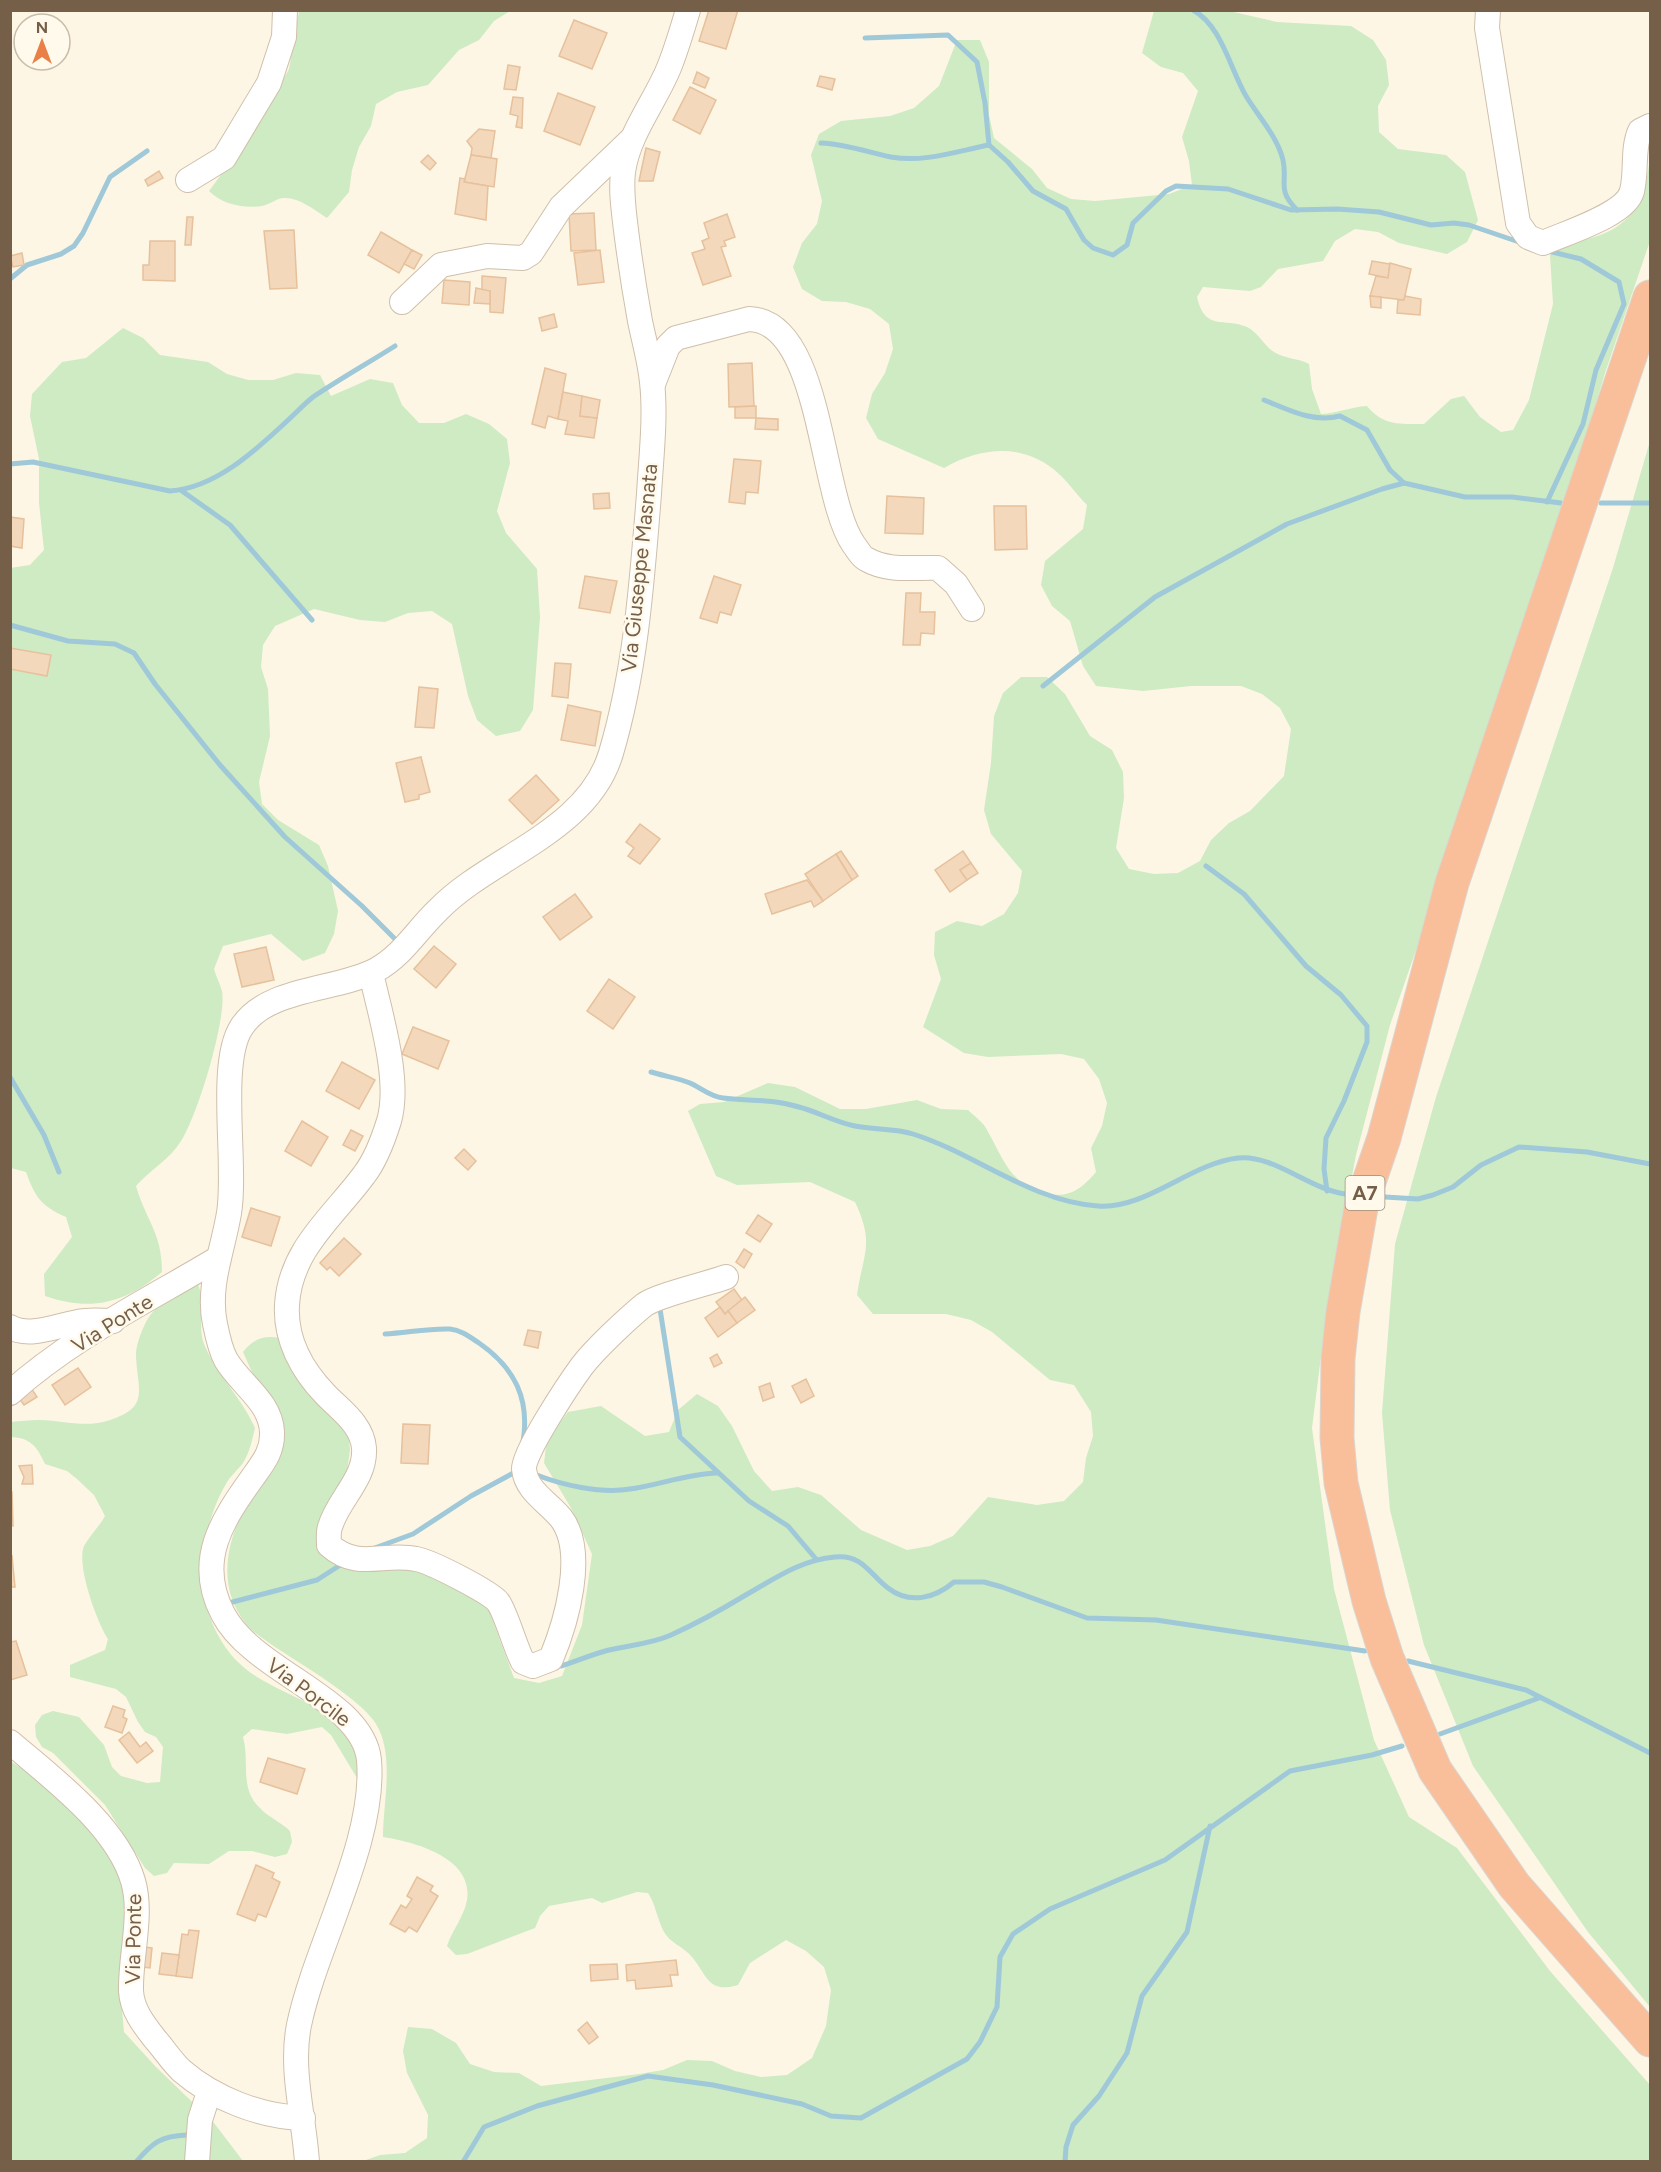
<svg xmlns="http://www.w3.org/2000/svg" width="1661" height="2172" font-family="Figtree,sans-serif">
<rect width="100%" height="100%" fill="#fdf6e5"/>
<g fill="#ceebc3">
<path d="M299 11H510L494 21 479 40 459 50 428 85 397 92 376 104 371 126 359 147 352 170 349 192 327 218C315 210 298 197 284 198 277 198 269 205 262 206 243 209 222 204 209 191L260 122 289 69Z"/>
<path d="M1154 11H1229L1277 22 1351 26 1373 40 1386 60 1389 85 1378 106 1379 132 1398 149 1446 155 1465 172 1478 220 1467 242 1447 254 1399 243 1378 232 1355 229 1335 241 1323 261 1278 269 1261 287 1250 291 1203 287 1197 297C1205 332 1224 317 1247 327 1259 333 1264 346 1274 352 1285 359 1298 358 1309 364L1312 389 1321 414C1338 413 1351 407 1367 406 1383 426 1400 424 1424 424L1451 399 1464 396 1480 417 1501 432 1513 430 1529 400 1553 304 1550 255C1560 244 1572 243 1587 239 1632 228 1644 202 1650 159V241L1605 373 1540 593 1390 1025 1356 1155 1328 1300 1312 1428 1334 1589 1374 1740 1409 1817 1457 1848 1550 1971 1650 2085V2161H363L380 2155 405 2153 427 2138 428 2115 407 2073 403 2051 408 2027 432 2029 456 2043 470 2064 494 2072 519 2073 541 2086 639 2074 663 2070 687 2060 712 2061 735 2071 761 2077 787 2075 812 2058 826 2026 831 1990 824 1967 806 1951 786 1940 750 1963 738 1985C708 1994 707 1975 692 1957 684 1947 670 1943 664 1932 657 1919 656 1905 648 1893L637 1892 602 1903 592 1898 549 1906 540 1916 535 1928 467 1954 456 1955 447 1946C452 1930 464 1917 467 1900 474 1858 415 1842 383 1837 383 1803 395 1755 376 1724 365 1706 334 1686 317 1674 301 1663 255 1636 246 1624 199 1564 252 1493 282 1439L243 1352C253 1339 264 1335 280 1338L348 1426 350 1450 347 1472 323 1546 423 1570 487 1605 514 1678 539 1683 562 1676 582 1625 592 1554 571 1508 544 1463 547 1439 568 1412 601 1406 645 1436 669 1432 678 1410 697 1394 718 1406 732 1426 754 1471 772 1491 798 1487 821 1495 861 1530 907 1550 930 1546 953 1536 988 1497 1037 1505 1064 1501 1083 1482 1086 1458 1093 1436 1091 1412 1074 1385 1050 1380 992 1332 971 1320 946 1314H873L857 1295C863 1253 875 1244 855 1202L810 1182 737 1185 716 1176 688 1111 700 1104 724 1102 768 1083 795 1087 840 1109H866L917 1100 941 1109 968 1110C974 1116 983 1122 987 1130 1004 1160 1011 1187 1049 1194 1071 1198 1083 1187 1096 1172L1091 1148 1102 1126 1107 1103 1099 1079 1084 1059 1061 1054 988 1057 964 1053 923 1027 941 979 934 955 935 932 957 921 982 926 1004 914 1018 893 1022 871 991 834 984 810 991 763 994 716 1003 693 1021 677H1047L1065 694 1090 736 1112 750 1123 772 1124 798 1116 848 1129 869 1154 874 1178 873 1200 861 1211 840 1229 823 1250 811 1284 776 1291 729 1280 708 1262 694 1241 686H1191L1143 691 1096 686 1083 666 1070 621 1052 606 1041 585 1045 561 1083 529 1087 505C1077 495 1069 483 1059 474 1025 442 981 447 944 468L878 439 866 418 872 394 885 373 893 349 889 324 870 309 846 302 822 301 802 289 793 267 802 243 817 224 822 201 811 155 819 134 841 121 890 116 914 108 939 86 957 40H980L989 62V115L994 138 1032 169 1047 188 1071 199 1095 201 1169 194 1192 185 1189 161 1182 137 1198 91 1183 73 1161 67 1142 53Z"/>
<path d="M123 328 143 338 160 355 208 362 227 374 248 380H273L296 373 320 375 331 396 370 379 393 383 402 405 419 423H444L466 414 489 424 507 439 510 463 497 511 506 533 537 569 540 617 533 710 520 731 496 736 477 720 468 696 452 624 432 611 408 613 385 622 360 620 314 609 275 626 263 645 261 667 268 689 270 736 259 782 262 804 278 820 319 845 328 866 338 911 334 934 325 953 303 961 271 934 223 946 214 969C216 976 220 984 222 991 227 1019 197 1117 181 1141 170 1159 150 1170 136 1186 146 1221 162 1232 162 1272 126 1303 91 1312 45 1296L44 1274 72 1237 66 1217C41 1206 35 1197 26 1172L11 1168 10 568 30 565 44 550 39 503V459L30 416 32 394 62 362 86 358Z"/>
<path d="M1650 441V2007L1588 1932 1473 1766 1424 1645 1390 1510 1382 1413 1395 1244 1436 1097 1613 568Z"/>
<path d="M198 1284C206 1303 197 1326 204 1344 217 1375 242 1398 255 1428 252 1440 250 1452 243 1463 238 1470 230 1476 226 1484 214 1504 206 1531 203 1553 197 1591 211 1636 239 1663 277 1701 369 1707 357 1778L331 1735 322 1727 287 1734 252 1729 243 1737C250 1762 239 1789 260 1808 268 1817 281 1822 290 1831L292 1842 287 1854 275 1857 252 1851H229L209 1864 174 1863 167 1873 154 1876 145 1868 105 1805 53 1753 42 1747 36 1737 35 1725 42 1715 53 1711 79 1717 104 1745 112 1767 121 1776 147 1783 160 1782 163 1747 156 1737 145 1732 138 1722 126 1697 116 1689 70 1677V1665L105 1650 108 1639C97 1622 76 1565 84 1546 90 1535 99 1527 105 1516L94 1495 77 1479 67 1471 45 1464C37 1446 30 1438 11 1437V1422C20 1421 29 1420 38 1420 62 1420 83 1428 107 1421 150 1408 138 1392 136 1357 135 1346 143 1326 149 1317 159 1302 182 1292 198 1284Z"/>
<path d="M10 1761 57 1790 97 1831 126 1877 132 1914 120 1986 124 2032 156 2067 214 2123 243 2161H11Z"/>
</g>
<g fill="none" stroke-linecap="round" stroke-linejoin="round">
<g stroke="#9fc8d9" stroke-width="5">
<path d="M1193 10C1222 26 1230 69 1246 96 1258 116 1277 136 1283 160 1288 183 1276 189 1297 210"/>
<path d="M865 38 948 35 977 62 985 103 989 145 1008 162 1033 191 1066 209 1084 240 1093 248 1113 255 1127 245 1133 223 1166 191 1176 186 1228 189 1291 210 1337 209 1379 212 1431 225 1454 223 1469 225 1522 243"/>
<path d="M821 143C846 144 867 152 891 157 924 163 957 151 989 145"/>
<path d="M10 279 27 265 61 254 74 246 83 233 110 177 147 151"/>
<path d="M1264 400C1289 410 1313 423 1340 416L1367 430 1390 470 1404 483"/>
<path d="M10 464 33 462 170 491C215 488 255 451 286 422 295 414 304 404 313 397 340 379 368 363 395 346"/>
<path d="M182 491 230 525 312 620"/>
<path d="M1547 502 1583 424 1596 370 1624 304 1619 282 1581 259 1548 251"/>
<path d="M1601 503H1650"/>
<path d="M10 625 68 641 115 644 134 653 155 684 220 765 285 837 362 906 395 939"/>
<path d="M1043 686 1155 597 1287 524 1382 489 1404 483 1465 497H1512L1561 503"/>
<path d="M1206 866 1244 894 1306 966 1341 995 1367 1026V1042L1344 1101 1326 1138 1324 1169 1327 1191"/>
<path d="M651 1072C664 1076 678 1078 690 1083 701 1088 711 1097 723 1098 749 1101 774 1099 799 1107 818 1112 835 1122 855 1126 874 1130 895 1128 913 1134 976 1154 1030 1201 1098 1206 1145 1210 1191 1163 1238 1158 1273 1154 1309 1189 1345 1194"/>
<path d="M10 1077 44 1135 59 1172"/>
<path d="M1385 1197 1418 1199 1433 1195 1453 1187 1481 1165 1519 1147 1587 1152 1650 1164"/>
<path d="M656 1307 660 1309 680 1437 749 1501 788 1526 816 1559"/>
<path d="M385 1334C406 1333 429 1328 450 1329 461 1330 470 1337 479 1343 515 1368 530 1399 523 1442"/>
<path d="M534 1474C562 1485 600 1494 630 1489 659 1485 686 1474 717 1473"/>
<path d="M372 1549 413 1534 471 1496 519 1470"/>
<path d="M225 1604 317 1580 345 1562"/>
<path d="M1408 1661 1526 1690 1650 1753"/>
<path d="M561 1666C577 1661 593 1654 609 1650 630 1645 651 1644 671 1635 695 1624 721 1610 744 1596 774 1579 800 1560 835 1557 863 1554 870 1575 888 1588 910 1605 935 1598 954 1582H984L1002 1587 1087 1618 1156 1620 1365 1651"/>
<path d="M1440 1734 1539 1698"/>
<path d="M136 2162C153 2142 161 2136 187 2135"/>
<path d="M463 2162 484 2127 537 2106 648 2076 713 2085 802 2104 831 2116 861 2118 967 2059 980 2042 997 2007 1000 1957 1013 1934 1050 1909 1165 1860 1290 1771 1372 1755 1402 1746"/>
<path d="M1065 2162 1066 2147 1073 2125 1099 2096 1127 2053 1142 1996 1187 1932 1210 1826"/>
</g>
</g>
<g fill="#f3d8bc" stroke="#e6c19c" stroke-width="1.5">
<path d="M709 10H738L726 49 699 41Z"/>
<path d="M574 20 607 33 592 69 559 56Z"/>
<path d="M508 65 520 67 516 90 504 89Z"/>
<path d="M697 72 709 78 705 88 693 83Z"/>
<path d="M820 76 835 79 832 90 817 86Z"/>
<path d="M690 87 716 100 700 134 673 120Z"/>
<path d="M558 93 595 107 580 145 544 131Z"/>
<path d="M513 97 523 98 522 128 516 127 518 116 510 114Z"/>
<path d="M479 129 495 131 491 158 471 155 472 148 467 141Z"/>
<path d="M646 148 660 152 653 181H639Z"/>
<path d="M428 155 436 163 430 170 421 162Z"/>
<path d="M471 155 497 159 494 187 464 182Z"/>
<path d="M159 171 163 178 148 186 145 180Z"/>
<path d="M460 178 465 179 464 182 488 186 486 220 455 214Z"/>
<path d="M594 213 596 250 571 251 569 214Z"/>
<path d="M727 214 735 237 724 241 726 246 721 247 731 276 703 285 692 253 705 249 702 241 709 238 704 223Z"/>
<path d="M187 217H193L191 245H185Z"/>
<path d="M294 230 297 288 270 289 264 231Z"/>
<path d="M381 232 412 250 399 273 368 255Z"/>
<path d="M150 241H175V281L143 280V265H149Z"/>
<path d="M412 250 422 255 414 269 404 264Z"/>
<path d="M600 250 604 282 578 285 574 253Z"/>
<path d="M22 253 24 265 13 267 10 256Z"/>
<path d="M1372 261 1390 264 1388 278 1369 274Z"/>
<path d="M1390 263 1411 269 1404 300 1370 296 1376 276 1388 278Z"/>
<path d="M482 276 506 278 503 313 490 312V291H482Z"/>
<path d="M444 280 470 282 469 305 442 303Z"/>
<path d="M476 288 490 291V304L474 303Z"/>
<path d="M1370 296 1381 297V308L1371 307Z"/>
<path d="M1405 296 1421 299 1420 315 1397 313 1398 300H1404Z"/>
<path d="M554 314 557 327 542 331 539 318Z"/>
<path d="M752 363 754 406 729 407 728 364Z"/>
<path d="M545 368 566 374 558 419 548 416 545 428 532 424Z"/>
<path d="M563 392 582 396 580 416 597 418 594 438 565 434 568 421 558 419Z"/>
<path d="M582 396 600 400 597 418 580 416Z"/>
<path d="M756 406V418H735V407Z"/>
<path d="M756 418 778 419V430L755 429Z"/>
<path d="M734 459 761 461 758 493 746 492 745 504 729 502Z"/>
<path d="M609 493 610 508 594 509 593 494Z"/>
<path d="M887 496 924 498 923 534 885 533Z"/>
<path d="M994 506H1026L1027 549 995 550Z"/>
<path d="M10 517 24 519 22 548 10 546Z"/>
<path d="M585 576 617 581 610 613 579 608Z"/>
<path d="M714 576 741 585 731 615 720 612 717 623 700 618Z"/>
<path d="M906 593H921L920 612H935L934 634 921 633 920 645H903Z"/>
<path d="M10 648 51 655 47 676 10 669Z"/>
<path d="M555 663 571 664 568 698 552 696Z"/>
<path d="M419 687 438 689 434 728 415 727Z"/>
<path d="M568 705 601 712 595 746 561 740Z"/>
<path d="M421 757 430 792 419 795V799L405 802 396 763Z"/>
<path d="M536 775 559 800 532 824 509 800Z"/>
<path d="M640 824 660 839 640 864 628 856 634 848 626 842Z"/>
<path d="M841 851 858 876 852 880 836 854Z"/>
<path d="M963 851 971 863 960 870 967 880 950 892 935 870Z"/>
<path d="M836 854 852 880 823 901 805 874Z"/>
<path d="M971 863 978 873 967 880 960 870Z"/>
<path d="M807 880 823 901 814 907 811 901 772 914 765 894Z"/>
<path d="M575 894 592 917 560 940 543 917Z"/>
<path d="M434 946 456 964 436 988 414 969Z"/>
<path d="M266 947 274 980 242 987 234 954Z"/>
<path d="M609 979 635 997 613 1029 587 1011Z"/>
<path d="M413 1027 449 1041 438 1069 402 1054Z"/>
<path d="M342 1062 375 1080 359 1109 326 1091Z"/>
<path d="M302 1121 328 1137 311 1166 285 1151Z"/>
<path d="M351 1130 363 1136 355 1151 343 1145Z"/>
<path d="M464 1149 476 1161 468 1170 455 1158Z"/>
<path d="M251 1208 280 1217 271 1246 242 1237Z"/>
<path d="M758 1215 772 1224 760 1242 746 1233Z"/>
<path d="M344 1238 361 1254 339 1276 330 1267 327 1270 320 1263Z"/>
<path d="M744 1249 752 1254 744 1268 736 1262Z"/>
<path d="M734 1289 742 1300 725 1314 716 1302Z"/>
<path d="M745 1297 755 1310 737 1323 728 1311Z"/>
<path d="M720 1307 725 1314 728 1311 737 1323 718 1337 705 1318Z"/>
<path d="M528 1330 541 1332 538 1348 524 1345Z"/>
<path d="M717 1354 722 1363 714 1367 710 1358Z"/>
<path d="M78 1368 91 1387 65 1405 52 1385Z"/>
<path d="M806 1379 814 1396 801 1403 792 1386Z"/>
<path d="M770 1383 774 1397 763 1401 759 1387Z"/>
<path d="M31 1388 37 1397 24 1405 18 1397Z"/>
<path d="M403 1424 430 1425 428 1464 401 1463Z"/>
<path d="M32 1465 33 1484H22L24 1477 19 1466Z"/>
<path d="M10 1492H12L13 1526H10Z"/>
<path d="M12 1556 15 1587H10V1557Z"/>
<path d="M16 1641 27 1675 10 1680V1642Z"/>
<path d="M113 1706 125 1710 123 1717 127 1719 122 1733 105 1727Z"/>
<path d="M129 1732 140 1747 146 1742 153 1751 137 1763 119 1740Z"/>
<path d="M268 1758 305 1769 297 1794 260 1782Z"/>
<path d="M256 1865 274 1873 272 1878 280 1882 266 1917 258 1914 255 1921 237 1914Z"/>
<path d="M417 1877 433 1886 430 1891 438 1896 417 1932 409 1927 405 1932 390 1924 401 1905 406 1908 412 1899 407 1896Z"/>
<path d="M189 1930 199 1931 192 1978 176 1976 182 1934 188 1935Z"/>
<path d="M135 1946 152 1948 150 1968 134 1966Z"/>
<path d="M162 1953 179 1955 176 1976 159 1974Z"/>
<path d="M676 1960 678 1975H670L672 1986 636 1989 635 1980 627 1981 626 1965Z"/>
<path d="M617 1964 618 1979 591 1981 590 1965Z"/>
<path d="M587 2022 598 2037 589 2044 578 2030Z"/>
</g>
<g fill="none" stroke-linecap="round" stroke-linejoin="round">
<g stroke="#cfbfab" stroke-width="26">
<g id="minor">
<path d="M1488 10 1487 28 1518 223 1528 237 1543 243C1565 233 1626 215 1632 191 1637 171 1632 149 1640 131L1650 126"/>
<path d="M188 180 224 158 269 83 284 37 285 10"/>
<path d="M402 302 441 265 487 256 523 258 531 253 561 207 631 140"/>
<path d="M653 384 668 346 676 338 749 319C823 321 819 496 854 545 858 550 861 557 866 559 888 572 914 567 938 568L956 584 972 609"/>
<path d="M371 973C380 1014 401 1080 389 1121 384 1137 375 1161 364 1175 334 1216 290 1249 287 1305 285 1339 302 1370 325 1394 340 1410 362 1424 364 1448 366 1479 338 1499 330 1527 328 1532 329 1539 329 1545 358 1571 383 1552 416 1559 430 1561 490 1592 498 1602 506 1613 515 1647 523 1662L533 1666 551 1659C566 1623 587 1552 561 1518 548 1502 526 1491 524 1469 522 1454 571 1381 582 1366 595 1349 627 1319 644 1305 658 1295 707 1284 726 1277"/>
<path d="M10 1327C31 1339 62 1323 85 1321 94 1320 104 1321 113 1321"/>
<path d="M10 1393C71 1338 147 1301 217 1259"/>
<path d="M10 1742C52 1778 117 1826 133 1881 143 1914 130 1957 131 1991 132 2010 144 2025 155 2039 164 2049 172 2062 182 2071 213 2098 261 2117 303 2118"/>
<path d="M197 2162 200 2120 209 2092"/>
<path d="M307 2162C304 2117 290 2069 299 2025 316 1944 376 1841 369 1760 363 1699 253 1672 223 1614 195 1561 222 1520 253 1477 263 1463 273 1451 272 1432 271 1402 240 1384 226 1360 221 1351 217 1334 215 1324 207 1286 223 1250 229 1213 237 1165 218 1065 241 1028 266 987 337 991 376 970 403 955 416 931 438 910 489 857 588 832 611 753 636 669 642 581 649 494 651 458 656 418 652 382 650 361 644 341 640 321 634 288 629 255 625 222 623 205 621 189 623 172 628 135 654 103 668 70 676 51 682 30 688 10"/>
</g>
</g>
<g stroke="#dbd5d0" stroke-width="35">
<path id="highway" d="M1650 297 1452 883 1384 1138 1362 1202 1343 1312 1338 1359 1337 1438 1341 1483 1369 1601 1387 1658 1435 1770 1514 1885 1650 2040"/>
</g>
<use href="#minor" stroke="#fff" stroke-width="24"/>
<use href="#highway" stroke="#f8bf9a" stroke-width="33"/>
</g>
<g text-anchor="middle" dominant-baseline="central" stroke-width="5" stroke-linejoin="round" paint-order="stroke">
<rect fill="#fffaeb" stroke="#9f8e7a" stroke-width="1.5" x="1345.5" y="1176" width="39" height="34" rx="4.5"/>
<g font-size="20" font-weight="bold" fill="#765f49">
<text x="1365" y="1193">A7</text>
</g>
<g font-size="21" fill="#765f49" stroke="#fffaeb">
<text transform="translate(639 568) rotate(-84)">Via Giuseppe Masnata</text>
<text transform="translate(112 1323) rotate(-32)">Via Ponte</text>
<text transform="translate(309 1692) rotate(37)">Via Porcile</text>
<text transform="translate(133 1939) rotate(-89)">Via Ponte</text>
</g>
</g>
<rect width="1661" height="2172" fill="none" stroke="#765f49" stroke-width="24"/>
<g transform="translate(42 42)"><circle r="28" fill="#fffaeb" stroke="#c8bcaa" stroke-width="1.5"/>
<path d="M0-4.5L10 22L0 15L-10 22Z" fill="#e98047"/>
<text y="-9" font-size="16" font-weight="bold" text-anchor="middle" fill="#765f49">N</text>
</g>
</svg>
